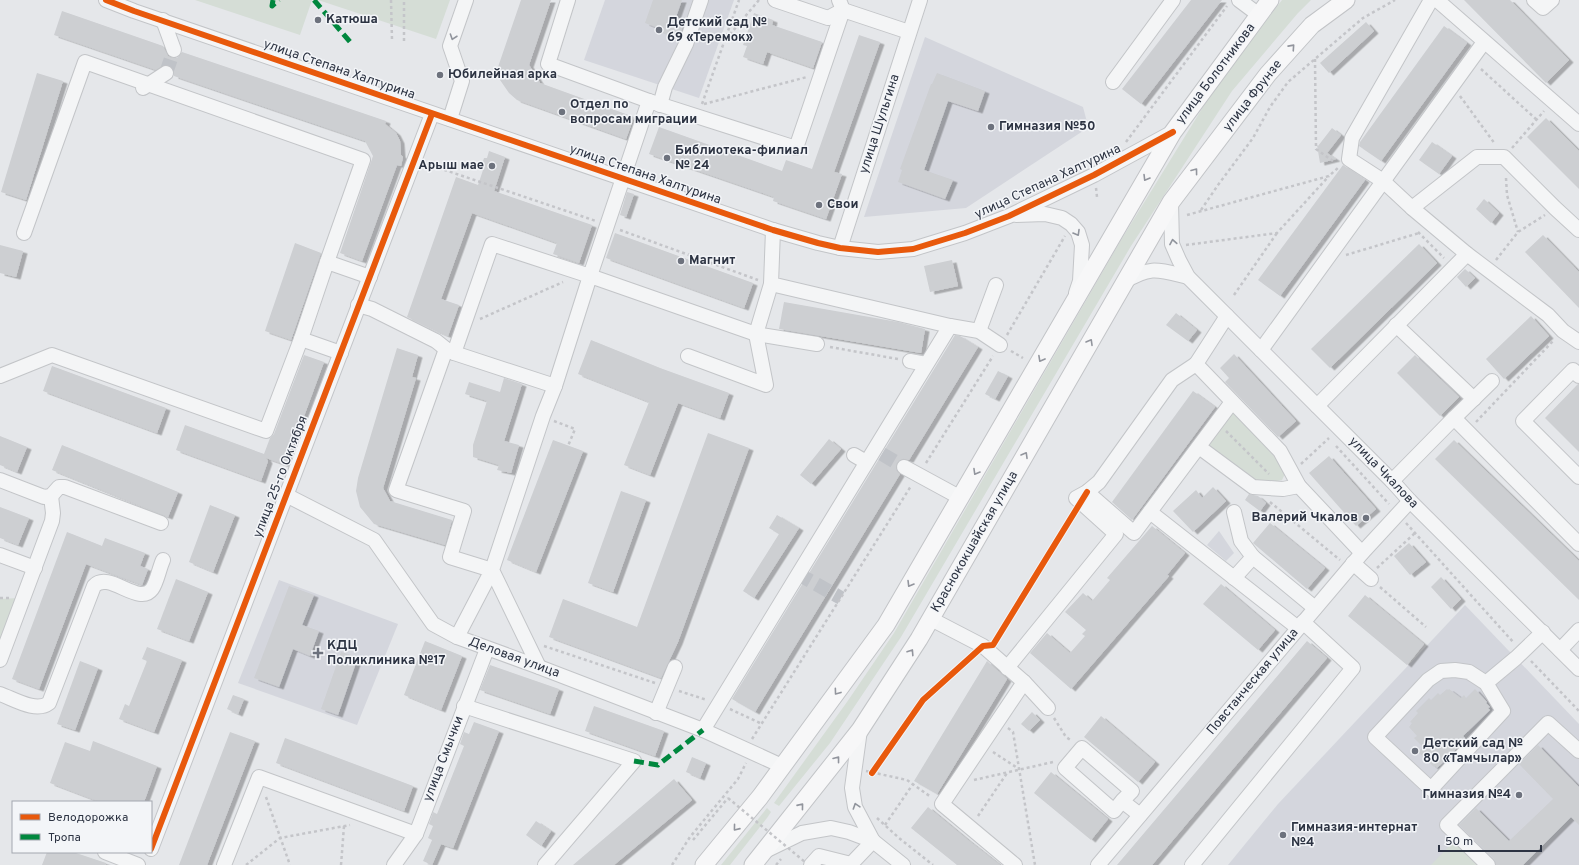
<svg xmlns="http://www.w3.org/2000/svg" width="1579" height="865" font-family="Overpass,sans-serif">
<defs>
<filter id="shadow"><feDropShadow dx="4.5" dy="2.5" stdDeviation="0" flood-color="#0004"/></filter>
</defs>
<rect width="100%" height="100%" fill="#e5e7ea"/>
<g fill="#d4d6dd">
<path d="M605 0H734L699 98 584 60Z"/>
<path d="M925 37 1083 107 1088 126 1086 129 966 208 864 217Z"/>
<path d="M1219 531 1234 553 1226 561 1207 545Z"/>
<path d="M279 580 398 624 357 725 238 683Z"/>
<path d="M1465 605 1579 724V865H1228L1278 804Z"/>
</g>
<g fill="#d5ddd6">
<path d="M195 0H312L300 35Z"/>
<path d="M318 0H450L436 39Z"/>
<path d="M1282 0H1311L1298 13 1232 91 1131 246 901 637 830 743 779 806 774 803 847 702 894 633 1121 240 1216 86Z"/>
<path d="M1233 409 1277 452 1286 472 1282 480 1261 484 1206 445Z"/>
<path d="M18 598 2 640 0 638V599Z"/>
<path d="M767 808 771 812 767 818 730 865H721Z"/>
<path d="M1454 841 1462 842 1482 865H1431Z"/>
</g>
<g fill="#cdcfd2" filter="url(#shadow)">
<path d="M521 0H551L529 65 540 83 634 117 626 139 517 100 509 93 500 80 498 67Z"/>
<path d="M653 0H682L676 17 685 20 679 39 662 33 663 30 645 23Z"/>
<path d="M1191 0H1222L1141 104 1122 89Z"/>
<path d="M1464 0H1510L1569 60 1546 83Z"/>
<path d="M62 11 163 46 168 56 172 58H177L182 52 386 121 385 124 396 133 400 141 401 155 403 157 401 166 397 165 362 261 340 253 373 156 365 141 174 76 173 69 169 65H165L156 70 54 35Z"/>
<path d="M754 13 773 20 772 25 822 42 813 68 767 52 763 64 743 57 747 46 743 45Z"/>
<path d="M1366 22 1374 31 1329 73 1320 63Z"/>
<path d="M1444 26 1467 43 1381 161 1359 146 1360 142Z"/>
<path d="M859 35 880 42 834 172 842 174 826 219 773 201 774 197 649 154 659 127 782 171 786 160 812 169Z"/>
<path d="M37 73 63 81 26 200 1 192Z"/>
<path d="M937 73 985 91 978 111 948 101 924 170 953 180 945 199 898 182 902 170 900 169 931 84H932Z"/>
<path d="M1546 118 1579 151V189L1527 137Z"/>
<path d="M1332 128 1341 135 1327 153 1336 159 1320 163 1317 145 1318 146Z"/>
<path d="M1432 142 1452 156 1439 174 1419 160Z"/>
<path d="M489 151 505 157 494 191 592 225 579 263 553 254 557 243 472 213 441 299 459 305 448 336 434 330 407 317 456 177 478 185 484 167 482 164 484 158H487Z"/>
<path d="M1343 165 1365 180 1280 296 1258 280Z"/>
<path d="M627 192 634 194 626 217 620 215Z"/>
<path d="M1484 199 1499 213 1491 223 1476 209Z"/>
<path d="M615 233 753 283 744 308 606 258Z"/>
<path d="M1543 235 1579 272V308L1525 252Z"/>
<path d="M295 243 321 253 291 340 265 331Z"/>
<path d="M1419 244 1437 263 1330 368 1311 349Z"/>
<path d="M0 245 23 251 16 277 0 273Z"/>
<path d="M952 260 958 286 930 292 924 266Z"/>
<path d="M1465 269 1475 278 1466 287 1457 277Z"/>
<path d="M784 302 898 322 925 329 921 353 779 329Z"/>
<path d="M1176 313 1197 330 1188 341 1166 325Z"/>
<path d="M1531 316 1549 336 1504 379 1486 359Z"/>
<path d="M955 335 960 336 978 347 909 460 903 459 897 463 896 468 900 474 755 712 732 699Z"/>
<path d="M591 340 660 368 729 393 720 418 678 403 650 475 624 465 649 402 578 374Z"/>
<path d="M397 348 418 355 412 377 416 378 383 488 390 501 452 520 445 545 374 524 360 507 356 491 358 478Z"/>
<path d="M1234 354 1296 421 1278 437 1225 382 1229 378 1220 368Z"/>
<path d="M304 355 324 362 286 465 266 458 268 461 261 481 176 450 185 425 264 454 270 438 274 434Z"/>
<path d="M1415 355 1459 397 1440 416 1397 373Z"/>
<path d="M52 366 166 408 157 433 43 391Z"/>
<path d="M998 371 1008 376 995 399 985 394Z"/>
<path d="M504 378 522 384 504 441 519 445 511 473 497 470 499 465 473 457V445L487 401 465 394 469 382 500 392Z"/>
<path d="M1578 384H1579V452L1545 418Z"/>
<path d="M1193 391 1215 407 1132 520 1112 502Z"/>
<path d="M708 433 749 448 678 642 661 678 549 637 563 599 637 627Z"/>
<path d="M0 436 27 447 17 472 0 465Z"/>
<path d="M829 439 841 449 811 484 800 475Z"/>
<path d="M553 440 583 451 536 572 507 560Z"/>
<path d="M1454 440 1579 561V600L1435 459Z"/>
<path d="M62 445 178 492 168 517 52 470Z"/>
<path d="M1329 456 1376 509 1356 526 1309 473Z"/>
<path d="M1213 487 1226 501 1193 532 1173 511 1196 490 1202 498Z"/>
<path d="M621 491 646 500 613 592 588 583Z"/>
<path d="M1249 494 1258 496 1266 503 1260 511 1245 500Z"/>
<path d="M210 505 235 515 213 572 189 562Z"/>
<path d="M0 507 29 518 18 545 0 538Z"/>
<path d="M777 515 799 528 754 598 743 591 779 534 769 528Z"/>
<path d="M1270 523 1325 568 1307 589 1253 543Z"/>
<path d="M1152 526 1185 553 1167 575 1169 576 1071 689 1030 653 1047 633 1070 653 1085 636 1082 634 1086 630 1065 612 1083 593 1092 601 1110 580 1107 578Z"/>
<path d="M67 532 102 546 105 538 145 553 140 566 148 569 142 585 86 564 39 689 12 679Z"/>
<path d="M1409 543 1426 562 1410 575 1394 556Z"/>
<path d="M1441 577 1461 599 1451 609 1431 587Z"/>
<path d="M176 579 208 592 189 641 157 629Z"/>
<path d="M1221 584 1275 630 1258 650 1203 604Z"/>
<path d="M289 586 314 595 302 625 319 631 310 656 293 649 279 687 254 678Z"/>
<path d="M1365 595 1424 644 1407 665 1348 616Z"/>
<path d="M425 641 462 656 441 710 404 695Z"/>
<path d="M1307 641 1327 658 1232 770 1152 865H1117Z"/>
<path d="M147 647 182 660 154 732 119 719 125 704 129 706 147 661 142 659Z"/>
<path d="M341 652 358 657 338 715 321 709Z"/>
<path d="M80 661 98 668 75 730 57 724Z"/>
<path d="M987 661 1007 679 937 794 914 781Z"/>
<path d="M490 665 559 689 550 714 480 690Z"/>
<path d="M1447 689 1448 690 1449 689 1461 698 1464 695 1466 698 1475 689 1487 702 1486 703 1490 707 1488 708 1490 710 1463 736 1465 738 1451 755 1437 768 1435 766 1434 767 1418 752 1423 747 1414 738 1417 736 1409 727 1412 723 1410 722 1418 713 1416 711 1429 698 1431 700 1438 693 1440 695Z"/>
<path d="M233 695 244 699 238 714 227 709Z"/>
<path d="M594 706 664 731 655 756 585 731Z"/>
<path d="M1032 712 1040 720 1029 731 1021 724Z"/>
<path d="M1101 716 1155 762 1138 782 1084 737Z"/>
<path d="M474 722 499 731 453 848 441 844 432 865 423 861 432 840 428 838 433 826 429 824 433 812 437 814 464 746 460 744 464 732 469 734Z"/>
<path d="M230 732 255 741 207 865H179Z"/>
<path d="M285 738 413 786 404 811 276 763Z"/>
<path d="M93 741 157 766 144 802H100L50 783 65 742 90 751Z"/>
<path d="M1538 745 1579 787V825L1571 817 1523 865H1496L1494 859 1459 825 1476 808 1509 841 1553 799 1519 764Z"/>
<path d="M692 757 706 763 700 778 686 772Z"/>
<path d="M1051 772 1108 819 1091 840 1034 793Z"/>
<path d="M674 779 692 800 614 865H573Z"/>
<path d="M928 807 968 840 1000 865H957L911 828Z"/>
<path d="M536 821 551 831 541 846 526 835Z"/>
<path d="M47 852H73L106 863V865H42Z"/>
</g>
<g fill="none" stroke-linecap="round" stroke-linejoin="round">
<g stroke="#c0c3c8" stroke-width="14" stroke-dasharray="14 7" stroke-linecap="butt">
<path d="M166 73 174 50"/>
<path d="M882 454 904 467"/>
<path d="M798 574 841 598"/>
</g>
<g stroke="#c3c5c8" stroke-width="16">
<g id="minor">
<path d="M106 0 134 11 773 230 818 243 840 248 878 252 913 249 965 233 1009 216 1094 175 1173 132"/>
<path d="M568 0 548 64 649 101"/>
<path d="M775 0 828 18 843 10 839 0"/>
<path d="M1239 0 1259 15"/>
<path d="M1437 0 1579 124"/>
<path d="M1534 0 1543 8 1552 0"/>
<path d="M163 20 174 50"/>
<path d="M1113 82 1173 0"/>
<path d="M143 88 166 73"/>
<path d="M660 105 665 87 686 44 701 0"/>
<path d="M450 119 462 81 450 46 466 0"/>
<path d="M1171 202 1172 244 1179 260 1188 277 1392 481 1410 501 1579 669"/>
<path d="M1412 208 1477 157H1504L1555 208 1579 230"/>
<path d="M1016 215 1045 214 1062 218 1071 224 1078 232 1082 245 1080 281 1076 293"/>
<path d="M773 230 771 284 950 326 979 331 1000 345"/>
<path d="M24 233 85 62 363 160 327 262"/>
<path d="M840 248 920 0"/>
<path d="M1467 254 1548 315 1563 331 1579 342"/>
<path d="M1124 282C1151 265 1159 270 1188 277"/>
<path d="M358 305 372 309 436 341 446 349 454 353 555 386 590 276 756 334 771 284"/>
<path d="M1227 316 1196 364 1280 451 1299 486 1362 553"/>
<path d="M1396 325 1474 399"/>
<path d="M979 331 996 285"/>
<path d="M446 349 396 490 464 511 450 557 492 570 457 637"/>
<path d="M1261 350 1484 42"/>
<path d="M341 353 301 339 327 262 370 277"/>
<path d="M454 353 492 244 590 276 649 101 796 148 843 10 909 32"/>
<path d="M688 356 766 385 756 334 817 344"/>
<path d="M910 361 926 364"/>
<path d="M0 376 52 355 266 431 301 339"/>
<path d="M1579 376 1573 370 1523 421 1579 477"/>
<path d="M1317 406 1467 254 1412 208 1383 181 1349 159 1352 138 1431 0"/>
<path d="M1454 418 1492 381"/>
<path d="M1199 447 1253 487 1283 489 1299 486"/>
<path d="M854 455 866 462"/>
<path d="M904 467 961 498"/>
<path d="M0 480 44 497 51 496 59 487H65L161 523"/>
<path d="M1392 481 1454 418 1579 544"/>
<path d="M1087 492 1134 533 1232 402"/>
<path d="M286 495 374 540 433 624 457 637 539 667 703 730 782 766"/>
<path d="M1150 512 1298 628"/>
<path d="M1234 512 1241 541 1253 557"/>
<path d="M0 555 35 568"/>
<path d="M1353 563 1371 579"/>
<path d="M1234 578 1253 557 1315 608"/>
<path d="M931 619 983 646 1024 682"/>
<path d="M1560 650 1579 630"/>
<path d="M0 660 52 521 53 513 51 496"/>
<path d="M539 667 492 570 543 416 555 386"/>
<path d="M1007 668 1116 534 1076 498 1087 492 1099 482 1172 380 1196 364"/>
<path d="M1486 683 1469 672 1455 670 1441 671 1428 680 1375 737 1431 789 1503 711 1486 683 1516 658 1543 632"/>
<path d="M0 694C14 699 36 713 49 703L94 586C109 570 139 607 152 589 157 582 159 569 163 560"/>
<path d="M464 706 634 761 545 865"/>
<path d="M656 713 675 667"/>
<path d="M703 730 950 326"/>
<path d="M860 730 852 788 855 807 873 841"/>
<path d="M1122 801 1114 811 1065 768 1082 748 1132 791 1122 801 1140 815"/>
<path d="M151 849 432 114"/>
<path d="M765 851 802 833 831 828 849 832 873 841 903 865"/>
<path d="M105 852 138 865"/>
<path d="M224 865 259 777 416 834"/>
<path d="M394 865 416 834 487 649"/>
<path d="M811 865 819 856 851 864 873 841"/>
<path d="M1015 865 942 804 1024 682 1048 708"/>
<path d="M1098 865 1362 553 1410 501"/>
<path d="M1192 865 1353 668 1303 622"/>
<path d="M1488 865 1447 825 1548 723 1579 751"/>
</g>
</g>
<g stroke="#c2c4c7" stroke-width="19">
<g id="major">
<path d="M704 865 760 797 886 625 1173 132 1270 0"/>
<path d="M753 865 860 730 919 639 1171 202 1268 74 1312 25 1346 0"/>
</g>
</g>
<g stroke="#c4c5c9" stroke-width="2.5" stroke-dasharray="3 3" stroke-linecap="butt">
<path d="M391 0 392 40"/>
<path d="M726 39 759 0"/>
<path d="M404 41V0"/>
<path d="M1315 59 1316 149 1333 161"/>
<path d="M1481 69 1537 120"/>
<path d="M1460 96 1495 144"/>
<path d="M702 104 739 0"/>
<path d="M704 104 807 77"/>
<path d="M1126 142 1227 6"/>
<path d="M1512 148 1544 111"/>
<path d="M427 164 596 221"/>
<path d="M1506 178 1507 195 1518 232"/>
<path d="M1096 188 1097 197"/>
<path d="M1201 210 1218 185 1253 138 1270 107 1288 82 1363 18 1395 0"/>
<path d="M1187 215 1329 176 1339 167"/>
<path d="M620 230 758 280"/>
<path d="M1418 232 1444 258"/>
<path d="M1186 245 1277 233 1329 176"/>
<path d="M1346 255 1419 233"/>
<path d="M1496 260 1518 232 1545 215"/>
<path d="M1234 295 1277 233"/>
<path d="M480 319 563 282"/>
<path d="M1007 335 1065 236"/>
<path d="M830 347 898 359"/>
<path d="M1011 351 1023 358"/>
<path d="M554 421 575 429 568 446"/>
<path d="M1476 422 1554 340"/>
<path d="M1226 431 1269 474"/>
<path d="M1336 446 1389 504"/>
<path d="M926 463 993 356"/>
<path d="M1301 464 1329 438"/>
<path d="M1270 502 1340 560"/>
<path d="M1406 523 1514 643"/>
<path d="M1377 568 1415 533"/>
<path d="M1380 587 1426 627"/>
<path d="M0 598H9"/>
<path d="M996 640 1074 513"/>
<path d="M544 646 655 683"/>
<path d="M1531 661 1579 711"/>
<path d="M679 691 707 700"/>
<path d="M730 709 762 724"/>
<path d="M1054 718 1066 737 1072 741"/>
<path d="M1008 728 1013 732 1035 865"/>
<path d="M752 739 911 486"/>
<path d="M993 752 1019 769"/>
<path d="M866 771 907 780 931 797"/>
<path d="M872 773 923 700 972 655"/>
<path d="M974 780 1053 762"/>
<path d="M266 797 290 865"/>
<path d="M978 816 1007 773"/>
<path d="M877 818 899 838 933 865"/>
<path d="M885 825 913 784"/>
<path d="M693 840 728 798"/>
<path d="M246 865 280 838 350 825"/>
<path d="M341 865 344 826"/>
<path d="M672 865 690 837 738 779 746 763"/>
<path d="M776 865 781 859"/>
</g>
<use href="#minor" stroke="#f4f5f6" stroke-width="14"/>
<use href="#major" stroke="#f7f7f8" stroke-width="17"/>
<path stroke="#c4c5c9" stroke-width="2.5" stroke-dasharray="3 3" stroke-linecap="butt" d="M728 798 805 862"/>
<g stroke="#00873e" stroke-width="5" stroke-dasharray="10 5" stroke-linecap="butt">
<path d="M273 0 272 6 279 0"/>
<path d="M314 0 351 43"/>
<path d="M634 761 658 765 703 730"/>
</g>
<g stroke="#f3f5f8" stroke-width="8">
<g id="cycleway">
<path d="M106 0 134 11 773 230 818 243 840 248 878 252 913 249 965 233 1009 216 1094 175 1173 132"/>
<path d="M872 773 923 700 983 646 993 645 1087 492"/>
<path d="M151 849 432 114"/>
</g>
</g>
<use href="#cycleway" stroke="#e8590c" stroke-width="6"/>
</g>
<defs><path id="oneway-chevron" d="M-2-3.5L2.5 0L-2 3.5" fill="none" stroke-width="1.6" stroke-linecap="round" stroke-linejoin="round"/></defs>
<g stroke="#90949c">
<use href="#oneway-chevron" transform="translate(453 37) rotate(109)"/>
<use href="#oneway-chevron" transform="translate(1077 233) rotate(60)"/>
<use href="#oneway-chevron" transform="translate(1173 242) rotate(-100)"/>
<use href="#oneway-chevron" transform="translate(856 806) rotate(-108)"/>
</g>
<g stroke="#92959d">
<use href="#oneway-chevron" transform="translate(1292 47) rotate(-48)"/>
<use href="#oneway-chevron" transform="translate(1195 171) rotate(-53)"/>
<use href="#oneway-chevron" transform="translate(1146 178) rotate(121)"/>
<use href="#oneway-chevron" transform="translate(1090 342) rotate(-60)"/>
<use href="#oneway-chevron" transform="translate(1041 359) rotate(119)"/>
<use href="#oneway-chevron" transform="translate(1025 455) rotate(-60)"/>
<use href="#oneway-chevron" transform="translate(976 472) rotate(120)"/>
<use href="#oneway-chevron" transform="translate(910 584) rotate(121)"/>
<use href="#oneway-chevron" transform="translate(911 652) rotate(-57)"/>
<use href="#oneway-chevron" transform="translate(837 692) rotate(126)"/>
<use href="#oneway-chevron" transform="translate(837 759) rotate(-52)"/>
<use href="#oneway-chevron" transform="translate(801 806) rotate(-51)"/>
<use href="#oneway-chevron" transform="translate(736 828) rotate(129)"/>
</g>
<g fill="#6d727d" stroke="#f3f5f8" stroke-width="1.5">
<circle cx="318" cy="20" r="4"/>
<circle cx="659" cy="30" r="4"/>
<circle cx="440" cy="75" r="4"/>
<circle cx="562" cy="112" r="4"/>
<circle cx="991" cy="127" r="4"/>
<circle cx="667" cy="158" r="4"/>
<circle cx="492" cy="166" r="4"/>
<circle cx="819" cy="205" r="4"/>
<circle cx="681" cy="261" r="4"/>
<circle cx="1366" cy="518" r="4"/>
<path d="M316 647h4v4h4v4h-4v4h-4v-4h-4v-4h4z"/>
<circle cx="1415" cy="751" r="4"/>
<circle cx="1519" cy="795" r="4"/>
<circle cx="1283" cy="835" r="4"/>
</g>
<g text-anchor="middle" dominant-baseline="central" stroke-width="3" stroke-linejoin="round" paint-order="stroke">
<g font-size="13" font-weight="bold" fill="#2c3342" stroke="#f3f5f8" text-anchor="start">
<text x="326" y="20">Катюша</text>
<text x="667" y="23">Детский сад №<tspan x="667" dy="15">69 «Теремок»</tspan></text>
<text x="448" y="75">Юбилейная арка</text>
<text x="570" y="105">Отдел по<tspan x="570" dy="15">вопросам миграции</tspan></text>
<text x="999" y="127">Гимназия №50</text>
<text x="675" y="151">Библиотека-филиал<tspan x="675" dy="15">№ 24</tspan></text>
<text x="484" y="166" text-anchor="end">Арыш мае</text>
<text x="827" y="205">Свои</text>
<text x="689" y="261">Магнит</text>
<text x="1358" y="518" text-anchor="end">Валерий Чкалов</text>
<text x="327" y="646">КДЦ<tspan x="327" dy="15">Поликлиника №17</tspan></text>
<text x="1423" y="744">Детский сад №<tspan x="1423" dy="15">80 «Тамчылар»</tspan></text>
<text x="1511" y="795" text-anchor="end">Гимназия №4</text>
<text x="1291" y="828">Гимназия-интернат<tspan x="1291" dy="15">№4</tspan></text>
</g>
<g font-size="13" fill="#2c3342" stroke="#f3f5f8">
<text transform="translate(339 70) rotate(19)">улица Степана Халтурина</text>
<text transform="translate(1216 74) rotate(-53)">улица Болотникова</text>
<text transform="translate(1253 96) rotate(-52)">улица Фрунзе</text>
<text transform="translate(880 124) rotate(-72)">улица Шульгина</text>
<text transform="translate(645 175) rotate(19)">улица Степана Халтурина</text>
<text transform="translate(1048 182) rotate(-25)">улица Степана Халтурина</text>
<text transform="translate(1383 473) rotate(46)">улица Чкалова</text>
<text transform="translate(281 477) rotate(-69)">улица 25-го Октября</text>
<text transform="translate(975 542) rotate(-60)">Краснококшайская улица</text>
<text transform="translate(514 658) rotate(20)">Деловая улица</text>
<text transform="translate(1253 682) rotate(-50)">Повстанческая улица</text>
<text transform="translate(444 759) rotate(-69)">улица Смычки</text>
</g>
</g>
<rect x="12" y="801" width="140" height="52" fill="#f3f5f8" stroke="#a3a7af"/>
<rect x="20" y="814" width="20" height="6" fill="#e8590c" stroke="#a3a7af"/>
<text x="48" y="821" font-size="12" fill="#2c3342">Велодорожка</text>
<rect x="20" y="834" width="20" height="6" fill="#00873e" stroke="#a3a7af"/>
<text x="48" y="841" font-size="12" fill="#2c3342">Тропа</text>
<path d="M1439 845v6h102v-6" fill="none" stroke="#2c3342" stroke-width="2"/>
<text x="1445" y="845" font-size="12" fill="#2c3342" stroke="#f3f5f8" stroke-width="3" paint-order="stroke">50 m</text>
</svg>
